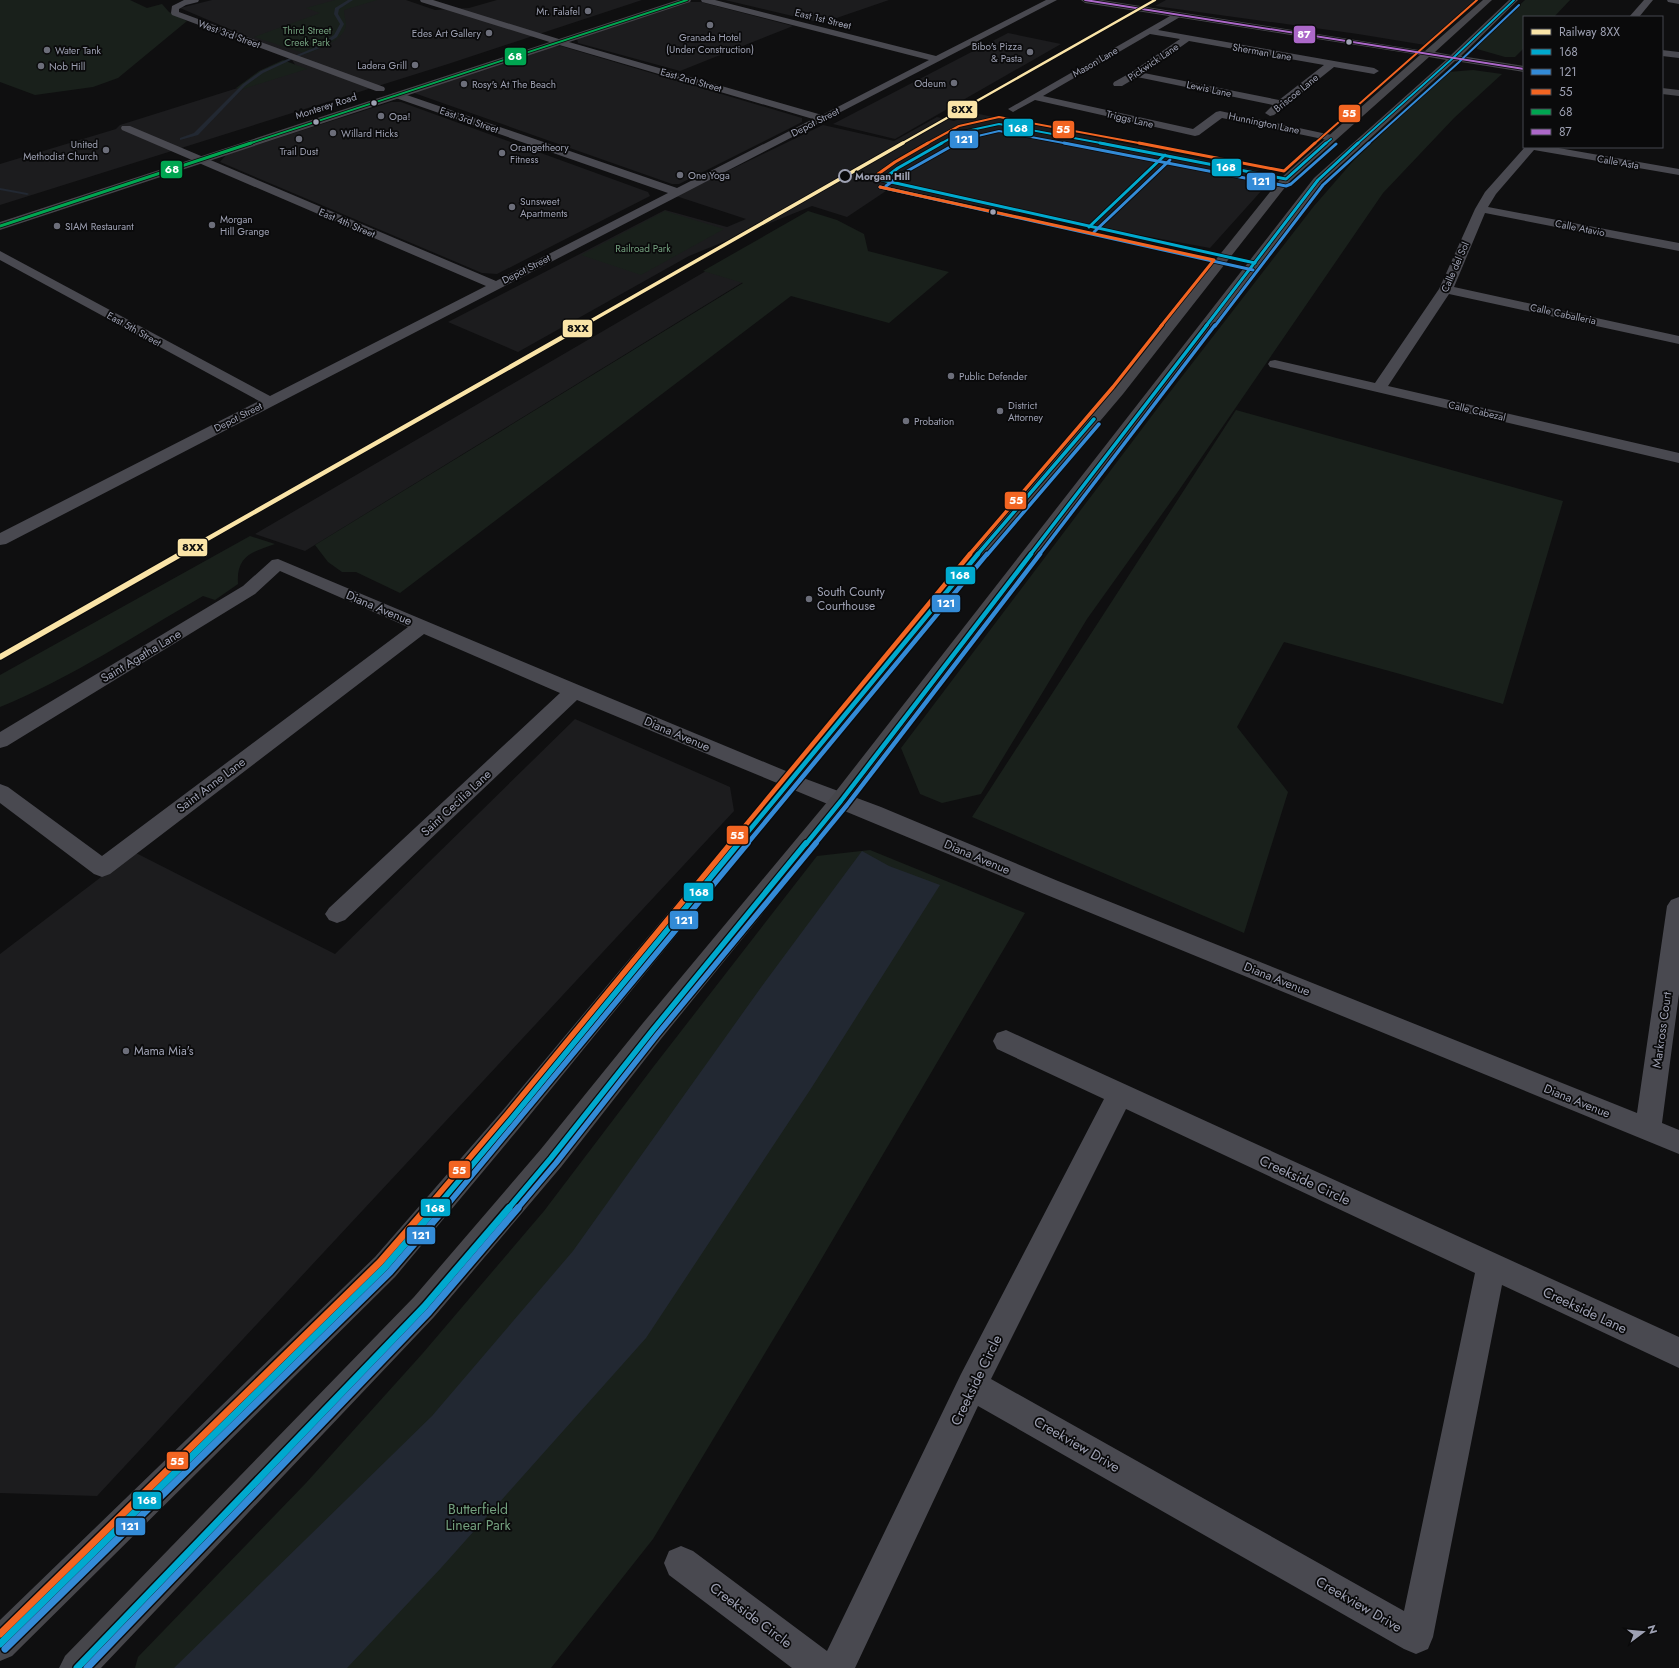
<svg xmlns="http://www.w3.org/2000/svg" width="1679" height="1668" font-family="Jost,sans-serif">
<rect width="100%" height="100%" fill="#0f0f10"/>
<g fill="#1c1c1e">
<path d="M212 0H406L435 10 469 8 497 0H642L448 64 0 205V164L116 129 120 125 298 69 288 54 180 8Z"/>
<path d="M725 0H889L822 23Z"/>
<path d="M1166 0H1479L1425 45 1358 34 1155 6Z"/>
<path d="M690 2H701L793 26 680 71 578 43 577 39Z"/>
<path d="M1008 33 1061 44 895 139 833 124Z"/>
<path d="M561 46 802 118V122L679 184H672L414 93 548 47Z"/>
<path d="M391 102H401L648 192 650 196 497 274 482 273 220 162 226 155Z"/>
<path d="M974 113 1265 172 1272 179 1210 248 889 189 847 217 812 206 689 256 518 352 448 322 665 210 727 227 746 219 676 196 823 125 894 141 937 117 954 121Z"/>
<path d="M706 271 743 282 305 551 255 534Z"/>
<path d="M575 719 730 787 734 811 97 1496 0 1493V954L134 852 335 954Z"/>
</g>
<g fill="#19201b">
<path d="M0 0H130L147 8 162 4 169 12 187 21 118 78 93 87 35 95 0 82Z"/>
<path d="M335 0H377L344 10C344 15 346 21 346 25 345 40 318 49 307 54L254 37 320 13 306 8Z"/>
<path d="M1525 0H1570L1554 17H1524V48L1515 57H1505L1477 49 1478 44Z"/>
<path d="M283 60 307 69 240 90 236 88 259 71Z"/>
<path d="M1473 70 1502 74 1454 118 1383 193 1177 493 1087 619 981 794 942 803 920 794 901 748 1163 401 1314 206 1355 159 1448 72Z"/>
<path d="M665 211 724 229 641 275 581 255Z"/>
<path d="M808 211 837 220 864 234 868 251 949 272 889 323 791 296 400 593 356 572H342L328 562 315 545 743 283 703 271Z"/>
<path d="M1236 410 1563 501 1503 704 1400 674 1284 642 1237 727 1288 792 1244 933 972 817Z"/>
<path d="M250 536 275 544C252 552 236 556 238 584L215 600 203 596C137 634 71 678 0 707V675Z"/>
<path d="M870 850 1025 913 812 1275 653 1539 551 1668H135L138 1657 306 1483 423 1353 544 1211 654 1066 817 856Z"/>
</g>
<path fill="#222832" d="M862 851 889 866 940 885 812 1087 646 1338 441 1568 347 1668H174L432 1416 573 1251 762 986Z"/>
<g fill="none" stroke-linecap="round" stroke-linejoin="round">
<g fill="#222832" fill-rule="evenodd">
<path d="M348 0H353L339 9 338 14 344 24 337 37 320 48 297 57V55L318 46 334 35 340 24 334 14 335 8Z"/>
<path d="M290 58 293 59 263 73 245 86 198 135 180 140V138L194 133 243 84 261 71Z"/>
<path d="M0 188 27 193 29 194 27 195 0 190Z"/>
</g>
<g fill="#494950" fill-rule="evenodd">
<path d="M184 0H199L198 2 186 5 179 9V12L384 87 385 89 384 91H376L172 15 171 13 172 6Z"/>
<path d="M420 0H433L562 40 822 115 929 60 702 2 701 0H715L936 56 1046 0H1057L6 544 0 545V533L259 401 0 260V251L270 396 486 286 122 130 121 128 122 126H130L496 281 668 193 393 97 392 95 393 93H401L677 188 813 119 556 44 421 2Z"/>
<path d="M1644 0H1653L1639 17H1629Z"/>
<path d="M1667 0H1679V4L1668 2Z"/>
<path d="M1177 12 1180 13 1181 15 1180 17 1158 30 1374 68 1379 71 1374 74 1334 67 1274 115 1270 116 1265 113 1273 105 1137 77 1122 86H1114L1113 84 1114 82 1132 72 1180 39 1150 34 1043 96 1193 129 1216 112 1220 111 1336 136 1337 138 1332 141 1222 118 1199 135 1195 136 1035 100 1013 112 1008 109ZM1189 41 1324 65 1279 100 1144 73Z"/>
<path d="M1662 50 1679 52V58L1662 56Z"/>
<path d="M1525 147H1553L1679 169V175L1534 150 1496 194 1488 207 1679 243V251L1485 213 1454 287 1679 336V344L1449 294 1388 386 1679 453V463L1275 368 1270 367 1268 364 1270 361 1275 360 1375 383 1439 289 1475 209 1485 192Z"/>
<path d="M278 559 581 686 798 776 881 807 1058 881 1637 1113 1667 906 1671 900 1679 897V994L1662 1123 1679 1130V1154L1042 893 577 700 345 920 337 923 329 920 325 914 329 908 560 693 424 634 110 874 102 877 94 874 0 803V784L8 787 102 856 408 627 280 571 255 594 7 746 0 748V732L243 586 272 560Z"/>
<path d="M1006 1030 1679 1337V1368L1502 1285 1433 1637 1428 1649 1416 1654 1404 1649 978 1406 855 1668H792L669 1575 664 1563 669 1551 681 1546 693 1551 827 1651 961 1374 1104 1099 997 1049 993 1041 997 1033ZM1126 1109 1475 1273 1404 1611 991 1379Z"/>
</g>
<g fill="#46464b" fill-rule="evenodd">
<path d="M678 0H691L690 2 0 230V222Z"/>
<path d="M1081 0H1102L1425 51 1483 0H1492L1435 52 1451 55 1509 0H1518L1461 56 1524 66V72L1455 61 1322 182 849 807 661 1039 561 1167 434 1317 101 1668H59L65 1656 414 1297 541 1149 643 1023 833 795 1314 178 1446 60 1429 57 1290 181 1123 394 973 571 521 1126 395 1277 12 1656 0 1661V1620L375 1257 503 1110 961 563 1113 388 1282 177 1420 55 1085 3Z"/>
<path d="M1662 88 1679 90V96L1662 94Z"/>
</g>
<g stroke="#0a0a0b" stroke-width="3.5">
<g id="bus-1-far5">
<path d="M940 144 962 132 999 124 1106 144"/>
<path d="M1325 144 1331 139"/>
<path d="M1357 144 1453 58 1514 0"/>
</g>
</g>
<g stroke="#0a0a0b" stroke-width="4.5">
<g id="bus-1-far4">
<path d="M1100 143 1286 179 1326 143"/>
<path d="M882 180 898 168 942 143"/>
<path d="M882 180 1255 263"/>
<path d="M1089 227 1165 155"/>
<path d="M1206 326 1318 180 1358 143"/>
</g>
</g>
<g stroke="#0a0a0b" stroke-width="5.5">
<g id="bus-1-far3">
<path d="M977 555 1094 419"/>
<path d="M1030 555 1207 325"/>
</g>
</g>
<g stroke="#0a0a0b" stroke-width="7">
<g id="bus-1-far2">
<path d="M738 844 978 554"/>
<path d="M806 844 841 801 1031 554"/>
</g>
</g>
<g stroke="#0a0a0b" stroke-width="8">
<g id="bus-1-far1">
<path d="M435 1209 512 1118 739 843"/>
<path d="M508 1209 551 1158 652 1031 806 843"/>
</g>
</g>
<g stroke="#0a0a0b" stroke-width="10">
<g id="bus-1">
<path d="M0 1644 385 1267 436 1208"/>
<path d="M77 1668 424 1307 509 1208"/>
</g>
</g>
<g stroke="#0a0a0b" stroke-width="3.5">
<g id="bus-2-far5">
<path d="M955 144 965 139 999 131 1069 144"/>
<path d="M1368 144 1458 63 1519 5"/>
</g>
</g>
<g stroke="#0a0a0b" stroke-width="4.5">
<g id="bus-2-far4">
<path d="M1064 143 1286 186 1291 184 1336 144"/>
<path d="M886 186 902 174 957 143"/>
<path d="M880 187 1253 270"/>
<path d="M1094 232 1170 160"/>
<path d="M1215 326 1323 185 1369 143"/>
</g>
</g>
<g stroke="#0a0a0b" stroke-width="5.5">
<g id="bus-2-far3">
<path d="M987 555 1099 424"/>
<path d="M1039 555 1215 325"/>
</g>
</g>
<g stroke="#0a0a0b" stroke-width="7">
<g id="bus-2-far2">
<path d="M747 844 987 554"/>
<path d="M815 844 847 805 1040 554"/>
</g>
</g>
<g stroke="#0a0a0b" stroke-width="8">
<g id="bus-2-far1">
<path d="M444 1209 748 843"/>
<path d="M517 1209 556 1163 657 1035 816 843"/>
</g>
</g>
<g stroke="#0a0a0b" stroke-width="10">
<g id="bus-2">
<path d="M5 1649 390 1272 445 1208"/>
<path d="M87 1668 429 1312 518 1208"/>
</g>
</g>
<g stroke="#0a0a0b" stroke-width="3.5">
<g id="bus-3-far5">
<path d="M926 144 959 126 999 117 1144 144"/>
<path d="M1314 144 1477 0"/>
</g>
</g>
<g stroke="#0a0a0b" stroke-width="4.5">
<g id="bus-3-far4">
<path d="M1139 143 1284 171 1315 143"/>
<path d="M878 174 895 162 928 143"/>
<path d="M880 187 1214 260 1161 326"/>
</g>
</g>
<g stroke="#0a0a0b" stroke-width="5.5">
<path id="bus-3-far3" d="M969 555 1113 387 1162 325"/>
</g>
<g stroke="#0a0a0b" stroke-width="7">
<path id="bus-3-far2" d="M730 844 970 554"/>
</g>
<g stroke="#0a0a0b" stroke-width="8">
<path id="bus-3-far1" d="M426 1209 507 1114 731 843"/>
</g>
<g stroke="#0a0a0b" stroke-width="10">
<path id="bus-3" d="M0 1634 380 1262 427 1208"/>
</g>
<g stroke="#0a0a0b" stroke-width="3.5">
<path id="bus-4-far1" d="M248 144 687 0"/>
</g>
<g stroke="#0a0a0b" stroke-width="4.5">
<path id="bus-4" d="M0 226 251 143"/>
</g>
<g stroke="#0a0a0b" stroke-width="3.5">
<path id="bus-5" d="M1085 0 1524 69"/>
</g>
<use href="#bus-1-far5" stroke="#00a9ce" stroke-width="2"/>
<use href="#bus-1-far4" stroke="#00a9ce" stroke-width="3"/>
<use href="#bus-1-far3" stroke="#00a9ce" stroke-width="3.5"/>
<use href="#bus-1-far2" stroke="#00a9ce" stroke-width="4.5"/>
<use href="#bus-1-far1" stroke="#00a9ce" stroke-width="5.5"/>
<use href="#bus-1" stroke="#00a9ce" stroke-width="7"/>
<use href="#bus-2-far5" stroke="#338bd7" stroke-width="2"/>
<use href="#bus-2-far4" stroke="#338bd7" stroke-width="3"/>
<use href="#bus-2-far3" stroke="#338bd7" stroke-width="3.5"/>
<use href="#bus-2-far2" stroke="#338bd7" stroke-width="4.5"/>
<use href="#bus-2-far1" stroke="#338bd7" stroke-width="5.5"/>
<use href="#bus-2" stroke="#338bd7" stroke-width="7"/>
<use href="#bus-3-far5" stroke="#f26522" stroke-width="2"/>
<use href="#bus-3-far4" stroke="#f26522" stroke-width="3"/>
<use href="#bus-3-far3" stroke="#f26522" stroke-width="3.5"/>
<use href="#bus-3-far2" stroke="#f26522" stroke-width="4.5"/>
<use href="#bus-3-far1" stroke="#f26522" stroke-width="5.5"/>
<use href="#bus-3" stroke="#f26522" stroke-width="7"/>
<use href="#bus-4-far1" stroke="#00a651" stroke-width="2"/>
<use href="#bus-4" stroke="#00a651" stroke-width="3"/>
<use href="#bus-5" stroke="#ac68c9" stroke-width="2"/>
<g stroke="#0a0a0b" stroke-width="4">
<path id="rail-1-far3" d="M901 144 1155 0"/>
</g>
<g stroke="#0a0a0b" stroke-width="5">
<path id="rail-1-far2" d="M582 326 903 143"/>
</g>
<g stroke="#0a0a0b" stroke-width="6">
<path id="rail-1-far1" d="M179 555 584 325"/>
</g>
<g stroke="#0a0a0b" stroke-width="8">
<path id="rail-1" d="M0 657 181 554"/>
</g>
<use href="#rail-1-far3" stroke="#fae4a7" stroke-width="2.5"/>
<use href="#rail-1-far2" stroke="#fae4a7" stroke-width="3.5"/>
<use href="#rail-1-far1" stroke="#fae4a7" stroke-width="4.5"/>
<use href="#rail-1" stroke="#fae4a7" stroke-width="5.5"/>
</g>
<g fill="#6c6e7a" stroke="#0a0a0b" stroke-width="1.5">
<circle cx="588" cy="11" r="4"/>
<circle cx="710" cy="25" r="4"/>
<circle cx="489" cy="33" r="4"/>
<circle cx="47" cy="50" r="4"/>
<circle cx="1030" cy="52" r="4"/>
<circle cx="415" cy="65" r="4"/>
<circle cx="41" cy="66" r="4"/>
<circle cx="954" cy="83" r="4"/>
<circle cx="464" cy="84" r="4"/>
<circle cx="381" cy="116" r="4"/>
<circle cx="333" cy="133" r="4"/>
<circle cx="299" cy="139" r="4"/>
<circle cx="106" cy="150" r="4"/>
<circle cx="502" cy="153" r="4"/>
<circle cx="680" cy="175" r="4"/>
<circle cx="512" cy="207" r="4"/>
<circle cx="212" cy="225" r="4"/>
<circle cx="57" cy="226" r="4"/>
<circle cx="951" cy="376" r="4"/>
<circle cx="1000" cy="411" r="4"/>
<circle cx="906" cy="421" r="4"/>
<circle cx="809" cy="599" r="4"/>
<circle cx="126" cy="1051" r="4"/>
</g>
<g fill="#9ea1b3" stroke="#0a0a0b" stroke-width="1.5">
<circle cx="1349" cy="42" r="3.5"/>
<circle cx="374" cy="103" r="3.5"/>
<circle cx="316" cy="122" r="3.5"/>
<circle cx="993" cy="212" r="3.5"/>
</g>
<circle fill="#0a0a0b" stroke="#9ea1b3" stroke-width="2" cx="845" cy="176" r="6"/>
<g text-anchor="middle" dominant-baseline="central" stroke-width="3.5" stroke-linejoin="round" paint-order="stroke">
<g font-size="10" fill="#9ea1b3" stroke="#0a0a0b" text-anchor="start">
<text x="580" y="11" text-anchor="end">Mr. Falafel</text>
<text x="481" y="33" text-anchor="end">Edes Art Gallery</text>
<text x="710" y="37" text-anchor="middle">Granada Hotel<tspan x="710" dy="12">(Under Construction)</tspan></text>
<text x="1022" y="46" text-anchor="end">Bibo's Pizza<tspan x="1022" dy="12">&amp; Pasta</tspan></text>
<text x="55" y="50">Water Tank</text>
<text x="407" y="65" text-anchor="end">Ladera Grill</text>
<text x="49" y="66">Nob Hill</text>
<text x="946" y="83" text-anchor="end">Odeum</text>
<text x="472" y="84">Rosy's At The Beach</text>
<text x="389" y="116">Opa!</text>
<text x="341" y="133">Willard Hicks</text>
<text x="98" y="144" text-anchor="end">United<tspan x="98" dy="12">Methodist Church</tspan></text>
<text x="510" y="147">Orangetheory<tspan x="510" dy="12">Fitness</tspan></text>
<text x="299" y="151" text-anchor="middle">Trail Dust</text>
<text x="688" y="175">One Yoga</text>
<text x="520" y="201">Sunsweet<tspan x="520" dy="12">Apartments</tspan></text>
<text x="220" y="219">Morgan<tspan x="220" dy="12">Hill Grange</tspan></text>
<text x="65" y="226">SIAM Restaurant</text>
<text x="959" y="376">Public Defender</text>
<text x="1008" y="405">District<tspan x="1008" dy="12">Attorney</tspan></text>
<text x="914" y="421">Probation</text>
</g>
<g font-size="10" fill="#9ea1b3" stroke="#0a0a0b">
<text transform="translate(823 19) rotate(14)">East 1st Street</text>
<text transform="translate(229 34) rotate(20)">West 3rd Street</text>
<text transform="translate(1262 52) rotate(10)">Sherman Lane</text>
<text transform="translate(1095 62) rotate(-30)">Mason Lane</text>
<text transform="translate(1153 62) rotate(-34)">Pickwick Lane</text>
<text transform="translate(691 80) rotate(16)">East 2nd Street</text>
<text transform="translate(1209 89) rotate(12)">Lewis Lane</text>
<text transform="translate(1296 93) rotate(-39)">Briscoe Lane</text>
<text transform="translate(326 106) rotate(-18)">Monterey Road</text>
<text transform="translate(1130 119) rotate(13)">Triggs Lane</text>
<text transform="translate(469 120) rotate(19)">East 3rd Street</text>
<text transform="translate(815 122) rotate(-27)">Depot Street</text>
<text transform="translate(1264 123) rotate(12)">Hunnington Lane</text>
<text transform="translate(1618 162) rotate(10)">Calle Asta</text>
<text transform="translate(347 223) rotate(23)">East 4th Street</text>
<text transform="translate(1580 228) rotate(11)">Calle Atavio</text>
<text transform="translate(1455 267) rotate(-66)">Calle del Sol</text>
<text transform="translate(526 269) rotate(-27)">Depot Street</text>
<text transform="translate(1563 314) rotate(12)">Calle Caballeria</text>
<text transform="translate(134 329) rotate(29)">East 5th Street</text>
<text transform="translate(1477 411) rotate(13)">Calle Cabezal</text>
<text transform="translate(238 417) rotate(-27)">Depot Street</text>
</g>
<g font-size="10" fill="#73a07e" stroke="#0a0a0b">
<text x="307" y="30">Third Street<tspan x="307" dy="12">Creek Park</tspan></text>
<text x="643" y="248">Railroad Park</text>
</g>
<g font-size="10" font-weight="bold" fill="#9ea1b3" stroke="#0a0a0b" text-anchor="start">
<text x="855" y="176">Morgan Hill</text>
</g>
<g font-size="12" fill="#9ea1b3" stroke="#0a0a0b" text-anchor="start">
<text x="817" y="592">South County<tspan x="817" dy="14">Courthouse</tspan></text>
<text x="134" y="1051">Mama Mia's</text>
</g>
<g font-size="12" fill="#9ea1b3" stroke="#0a0a0b">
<text transform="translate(379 608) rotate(23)">Diana Avenue</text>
<text transform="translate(141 656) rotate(-31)">Saint Agatha Lane</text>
<text transform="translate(677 734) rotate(23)">Diana Avenue</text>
<text transform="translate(211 785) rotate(-37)">Saint Anne Lane</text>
<text transform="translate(456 803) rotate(-43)">Saint Cecilia Lane</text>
<text transform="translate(977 857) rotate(23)">Diana Avenue</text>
<text transform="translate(1277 979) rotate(22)">Diana Avenue</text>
<text transform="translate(1662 1030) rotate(-82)">Markross Court</text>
<text transform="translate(1577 1101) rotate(22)">Diana Avenue</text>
</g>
<g font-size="14" fill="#9ea1b3" stroke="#0a0a0b">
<text transform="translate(1305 1180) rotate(25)">Creekside Circle</text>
<text transform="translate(1585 1310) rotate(25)">Creekside Lane</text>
<text transform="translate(976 1380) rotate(-64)">Creekside Circle</text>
<text transform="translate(1077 1444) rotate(30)">Creekview Drive</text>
<text transform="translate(1359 1604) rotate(30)">Creekview Drive</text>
<text transform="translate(751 1615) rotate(37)">Creekside Circle</text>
</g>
<g font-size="14" fill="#73a07e" stroke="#0a0a0b">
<text x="478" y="1509">Butterfield<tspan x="478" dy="16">Linear Park</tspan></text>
</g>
</g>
<g stroke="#0a0a0b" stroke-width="1.5">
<rect x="1293" y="25" width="23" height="19" rx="4" fill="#ac68c9"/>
<rect x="504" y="47" width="23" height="19" rx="4" fill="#00a651"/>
<rect x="947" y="100" width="31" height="19" rx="4" fill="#fae4a7"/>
<rect x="1338" y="104" width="23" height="19" rx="4" fill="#f26522"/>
<rect x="1003" y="118" width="31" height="19" rx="4" fill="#00a9ce"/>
<rect x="1052" y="120" width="23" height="19" rx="4" fill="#f26522"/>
<rect x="949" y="130" width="30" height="19" rx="4" fill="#338bd7"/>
<rect x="1211" y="158" width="31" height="19" rx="4" fill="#00a9ce"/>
<rect x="160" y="160" width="23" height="19" rx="4" fill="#00a651"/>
<rect x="1246" y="172" width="30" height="19" rx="4" fill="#338bd7"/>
<rect x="562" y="319" width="31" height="19" rx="4" fill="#fae4a7"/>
<rect x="1004" y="491" width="23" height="19" rx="4" fill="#f26522"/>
<rect x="177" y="538" width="31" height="19" rx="4" fill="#fae4a7"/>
<rect x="945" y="566" width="31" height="19" rx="4" fill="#00a9ce"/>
<rect x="931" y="594" width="30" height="19" rx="4" fill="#338bd7"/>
<rect x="726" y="825" width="23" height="20" rx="4" fill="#f26522"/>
<rect x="683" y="882" width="31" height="20" rx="4" fill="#00a9ce"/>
<rect x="669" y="910" width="30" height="20" rx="4" fill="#338bd7"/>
<rect x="448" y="1160" width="23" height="19" rx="4" fill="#f26522"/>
<rect x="420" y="1198" width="31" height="19" rx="4" fill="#00a9ce"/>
<rect x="406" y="1226" width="30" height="19" rx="4" fill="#338bd7"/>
<rect x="166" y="1451" width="23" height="19" rx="4" fill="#f26522"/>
<rect x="132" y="1491" width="30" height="19" rx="4" fill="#00a9ce"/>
<rect x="115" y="1517" width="31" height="19" rx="4" fill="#338bd7"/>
</g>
<g font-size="11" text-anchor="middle" font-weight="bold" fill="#fff">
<text x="1304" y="38">87</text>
<text x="515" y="60">68</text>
<text x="1349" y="117">55</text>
<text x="1018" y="132">168</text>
<text x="1063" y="133">55</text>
<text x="964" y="143">121</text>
<text x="1226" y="171">168</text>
<text x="172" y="173">68</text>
<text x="1261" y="185">121</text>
<text x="1016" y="504">55</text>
<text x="960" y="579">168</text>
<text x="946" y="607">121</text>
<text x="737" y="839">55</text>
<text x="699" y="896">168</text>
<text x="684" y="924">121</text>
<text x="459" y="1174">55</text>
<text x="435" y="1212">168</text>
<text x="421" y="1239">121</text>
<text x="177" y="1465">55</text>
<text x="147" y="1504">168</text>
<text x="130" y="1530">121</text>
</g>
<g font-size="11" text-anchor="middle" font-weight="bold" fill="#111">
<text x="962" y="113">8XX</text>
<text x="578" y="332">8XX</text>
<text x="193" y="551">8XX</text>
</g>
<rect x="1523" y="16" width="140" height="132" fill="#0a0a0b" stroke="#45464e"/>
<rect x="1531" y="29" width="20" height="6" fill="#fae4a7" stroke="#45464e"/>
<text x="1559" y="36" font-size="12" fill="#9ea1b3">Railway 8XX</text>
<rect x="1531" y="49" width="20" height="6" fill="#00a9ce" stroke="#45464e"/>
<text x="1559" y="56" font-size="12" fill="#9ea1b3">168</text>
<rect x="1531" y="69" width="20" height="6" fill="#338bd7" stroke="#45464e"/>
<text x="1559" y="76" font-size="12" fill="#9ea1b3">121</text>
<rect x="1531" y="89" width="20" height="6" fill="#f26522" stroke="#45464e"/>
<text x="1559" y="96" font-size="12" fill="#9ea1b3">55</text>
<rect x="1531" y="109" width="20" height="6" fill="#00a651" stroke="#45464e"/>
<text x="1559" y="116" font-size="12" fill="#9ea1b3">68</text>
<rect x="1531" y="129" width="20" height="6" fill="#ac68c9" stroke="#45464e"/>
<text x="1559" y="136" font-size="12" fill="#9ea1b3">87</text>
<g transform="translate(1643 1632) rotate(74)" stroke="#0a0a0b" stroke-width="3" paint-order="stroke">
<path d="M0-3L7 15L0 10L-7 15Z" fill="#9ea1b3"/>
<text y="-6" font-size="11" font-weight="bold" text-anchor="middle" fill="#9ea1b3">N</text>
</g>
</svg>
